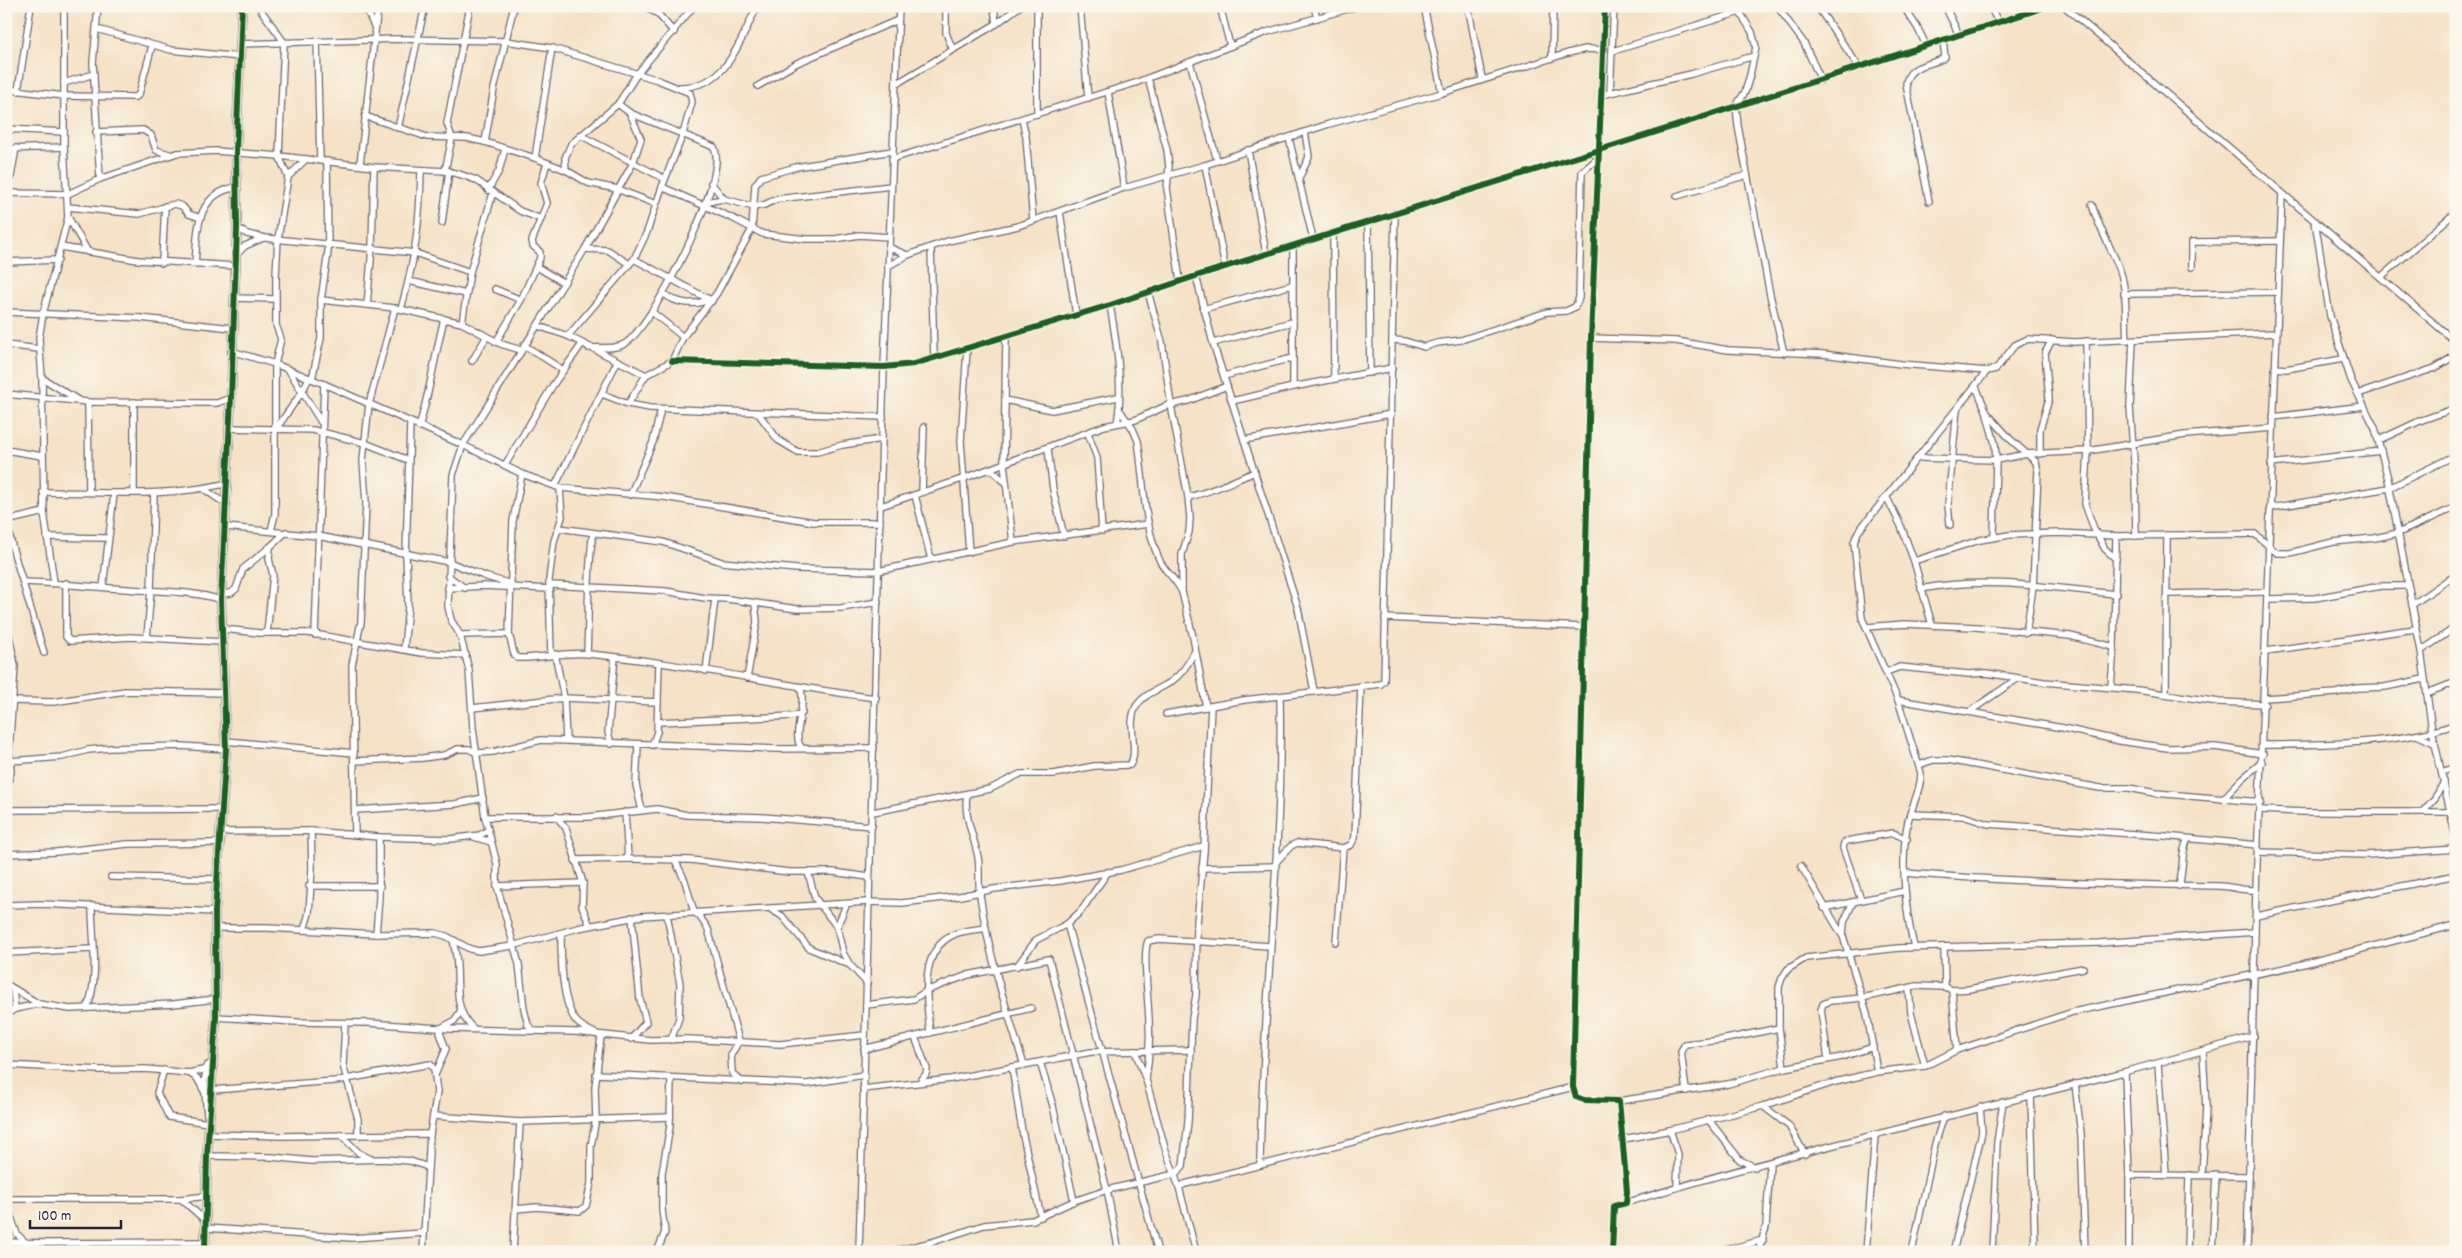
<svg xmlns="http://www.w3.org/2000/svg" width="2462" height="1258" font-family="Dekko,sans-serif">
<rect width="100%" height="100%" fill="#fbf7ec"/>
<filter id="ink" filterUnits="userSpaceOnUse"><feTurbulence type="fractalNoise" baseFrequency=".02" numOctaves="2"/><feDisplacementMap in="SourceGraphic" scale="10" xChannelSelector="R" yChannelSelector="G"/><feConvolveMatrix kernelMatrix="1 2 1 2 8 2 1 2 1" color-interpolation-filters="sRGB"/></filter>
<filter id="wash" filterUnits="userSpaceOnUse"><feTurbulence type="fractalNoise" baseFrequency=".0096" numOctaves="4" result="noise"/><feDisplacementMap in="SourceGraphic" scale="20" xChannelSelector="R" yChannelSelector="G"/><feGaussianBlur stdDeviation="1.12" result="paint"/><feColorMatrix in="noise" values="0 0 0 0 0 0 0 0 0 0 0 0 0 0 0 0 0 1.4 0 .05"/><feComposite in="paint" operator="in"/></filter>
<g filter="url(#wash)">
<rect width="100%" height="100%" fill="#f5e2c7"/>
</g>
<g filter="url(#ink)">
<g fill="none" stroke-linecap="round" stroke-linejoin="round">
<g stroke="#6c656c" stroke-width="8">
<g id="minor">
<path d="M258 6 284 42 279 156 288 177 278 239 276 275V325L281 339 275 364V514L271 531"/>
<path d="M365 6 374 26"/>
<path d="M645 6 658 14 674 32"/>
<path d="M946 6V33L953 50"/>
<path d="M994 6 996 24"/>
<path d="M1037 6V114"/>
<path d="M1080 6 1088 98"/>
<path d="M1220 6 1230 46"/>
<path d="M1314 6 1317 18"/>
<path d="M1424 6 1442 93"/>
<path d="M1468 6 1482 78"/>
<path d="M1605 6 1591 338 1573 1087 1576 1097 1584 1100 1619 1101 1627 1191 1626 1203 1614 1206 1612 1252"/>
<path d="M1736 6 1752 32 1756 47 1750 75 1745 92 1736 106 1738 126 1770 295 1784 353"/>
<path d="M1777 6 1804 43 1821 80"/>
<path d="M1817 6 1859 67"/>
<path d="M1903 6 1917 27 1926 45"/>
<path d="M1945 6 1959 35"/>
<path d="M1990 6 1998 22"/>
<path d="M2064 6 2456 342"/>
<path d="M97 29 171 50 240 57"/>
<path d="M317 41 320 160"/>
<path d="M241 44 398 39 506 41 552 48 658 80 690 93 692 102 683 134 662 187 647 232 634 259 568 336"/>
<path d="M1613 51 1740 12"/>
<path d="M1552 57 1553 6"/>
<path d="M1190 62 1217 160"/>
<path d="M1148 78 1167 150 1169 167 1167 188 1180 281"/>
<path d="M64 83 94 74"/>
<path d="M896 84 996 24 1020 6"/>
<path d="M758 86 797 63 898 20"/>
<path d="M680 87C718 87 732 60 746 30 750 22 753 12 759 6"/>
<path d="M6 89 64 96 136 97 139 94 152 46"/>
<path d="M18 91 31 6"/>
<path d="M1108 92 1124 188"/>
<path d="M1610 93 1614 6"/>
<path d="M1601 95 1691 74 1754 56"/>
<path d="M365 116 427 137 467 138 485 142 535 158 566 170 588 183 617 189 656 204"/>
<path d="M1022 119 1026 137 1033 221"/>
<path d="M398 128 425 6"/>
<path d="M6 129 64 132"/>
<path d="M96 132 143 130 151 135 156 150 169 154"/>
<path d="M580 135 665 179"/>
<path d="M1289 138 1313 239"/>
<path d="M485 142 494 89 514 6"/>
<path d="M6 149 64 147"/>
<path d="M1248 150 1266 254"/>
<path d="M535 158 552 48"/>
<path d="M892 159 1135 83 1267 32 1358 6"/>
<path d="M327 161 328 252 321 300 395 308 462 323 501 344 521 350"/>
<path d="M360 164 378 6"/>
<path d="M1205 165 1225 267"/>
<path d="M566 170 565 158 571 144 618 104 637 74 694 6"/>
<path d="M445 171 452 138 447 123 470 6"/>
<path d="M288 177 306 159"/>
<path d="M1299 178 1309 157 1305 132"/>
<path d="M100 179 177 153 216 151 279 156 374 167 445 171 459 174 476 180 520 211 541 219"/>
<path d="M711 183 724 199"/>
<path d="M6 185 11 176 16 148"/>
<path d="M662 187 732 218 763 234 806 239H835L859 235 889 237"/>
<path d="M488 190 499 171 505 149"/>
<path d="M6 193 68 194 100 179 93 63 98 6"/>
<path d="M1677 196 1747 175"/>
<path d="M1929 201 1906 84C1908 63 1933 66 1945 57L1943 40"/>
<path d="M705 202 724 199 754 207 764 205 777 199 891 186"/>
<path d="M2092 205C2099 228 2108 242 2117 263 2128 286 2125 316 2127 340"/>
<path d="M68 207 139 214 175 204 182 206 189 214 201 218"/>
<path d="M1060 212 1076 315"/>
<path d="M68 217 88 252"/>
<path d="M2315 221 2330 316 2351 380 2375 428 2388 479 2421 651 2432 730 2456 838"/>
<path d="M1368 222 1370 373"/>
<path d="M442 223 449 171"/>
<path d="M237 228 247 234 265 238 415 253 470 272"/>
<path d="M1333 233 1334 379"/>
<path d="M61 247 138 260 235 266"/>
<path d="M888 247 907 255"/>
<path d="M931 247 934 358"/>
<path d="M585 249 608 250 629 264"/>
<path d="M236 255 245 246 263 238"/>
<path d="M634 259 712 301"/>
<path d="M6 262 58 260"/>
<path d="M162 263 165 206"/>
<path d="M195 264C198 230 195 194 237 187"/>
<path d="M888 266 908 255 948 241 1018 226 1124 188 1205 165 1329 124 1442 93 1568 53 1586 49 1604 50"/>
<path d="M537 267 564 283"/>
<path d="M2192 267V242L2279 241"/>
<path d="M1196 276 1213 343 1298 608 1314 691"/>
<path d="M2381 277 2456 212"/>
<path d="M409 281 466 294"/>
<path d="M495 289 521 300"/>
<path d="M1148 292 1162 342 1171 405 1188 497 1190 518 1189 532 1182 554V592L1193 637 1206 707"/>
<path d="M664 294C676 303 695 307 709 299"/>
<path d="M2124 294 2277 292"/>
<path d="M234 298 275 299"/>
<path d="M367 305 372 248 374 167"/>
<path d="M1110 305C1116 338 1124 390 1117 423"/>
<path d="M401 309C415 260 420 222 421 171"/>
<path d="M1203 309 1292 285"/>
<path d="M6 312 140 318 232 328"/>
<path d="M652 312 683 337"/>
<path d="M462 323 470 272 493 193"/>
<path d="M538 326 568 336 646 375"/>
<path d="M1006 337 1004 464 1013 542"/>
<path d="M1591 338 1676 341 1728 350 1823 354 1901 364 1987 371 1858 532 1854 542 1862 618 1898 700 1921 773C1921 791 1912 805 1908 821 1900 859 1905 910 1914 947"/>
<path d="M1393 340 1405 341 1424 347 1437 343 1461 340 1547 312 1566 311 1575 307 1579 298 1582 172 1598 158"/>
<path d="M2133 340 2130 407 2135 475 2136 536"/>
<path d="M2086 341 2088 451 2085 504 2094 529 2105 549 2116 559"/>
<path d="M496 342 521 300 540 258V252L533 246 532 241 547 203 541 183 547 163"/>
<path d="M1213 343 1292 322"/>
<path d="M6 345 39 349"/>
<path d="M524 345 563 370"/>
<path d="M589 348C601 347 616 350 626 343 654 323 730 177 714 147L630 113 618 104"/>
<path d="M967 349 961 441 969 552"/>
<path d="M231 351 275 364 324 384 463 445 522 474 560 488 664 497 814 522H880"/>
<path d="M472 361 487 336"/>
<path d="M672 361 884 367 914 364 1110 305 1196 276 1647 135 2049 6"/>
<path d="M2275 368 2286 369 2343 359"/>
<path d="M288 369 321 422"/>
<path d="M1987 371 1996 369 2015 345 2028 339 2074 342 2276 333"/>
<path d="M1224 376 1292 358"/>
<path d="M42 378 78 400"/>
<path d="M312 379 321 338V300"/>
<path d="M1293 387V246"/>
<path d="M1976 387 1987 413 2010 439 2027 454 2088 451 2185 435 2273 428"/>
<path d="M6 394 88 402 206 403H217L231 398"/>
<path d="M602 394 628 404 650 408 883 417"/>
<path d="M2358 394 2435 368 2456 355"/>
<path d="M1005 400 1052 410 1118 397"/>
<path d="M1232 401 1293 387 1392 368"/>
<path d="M88 402 89 492"/>
<path d="M134 402V492"/>
<path d="M628 404 646 375 672 361 683 337 717 293 752 229 755 185 761 177 796 167 892 151"/>
<path d="M1119 409 1133 429 1138 441C1144 480 1143 523 1159 559 1164 571 1175 578 1181 590"/>
<path d="M758 413 778 440 798 452H817L842 445 882 439"/>
<path d="M1987 415 1995 444 1996 460 1994 537"/>
<path d="M2273 417 2364 406"/>
<path d="M419 427C430 391 435 355 444 319"/>
<path d="M229 428 313 430 365 443 408 460"/>
<path d="M276 429 302 392 309 378"/>
<path d="M1088 433 1097 458 1102 531"/>
<path d="M1244 440 1391 414"/>
<path d="M2379 440 2422 420 2456 408"/>
<path d="M1048 449 1053 490 1064 536"/>
<path d="M6 450 42 456"/>
<path d="M2040 454V429L2049 399 2045 353 2052 340"/>
<path d="M1919 458 1996 460 2027 454 2036 462 2038 472 2033 587 2026 633"/>
<path d="M2271 464 2381 451"/>
<path d="M505 465 553 385 582 344"/>
<path d="M987 470 994 472 1005 482"/>
<path d="M555 486 617 362"/>
<path d="M204 489 227 505"/>
<path d="M43 492C105 492 168 498 228 483"/>
<path d="M922 492 924 427"/>
<path d="M630 495 653 442 661 409"/>
<path d="M915 495 931 559"/>
<path d="M1188 497C1212 492 1232 481 1255 472"/>
<path d="M1887 498 1901 526 1914 561"/>
<path d="M881 506 962 479 1104 426 1135 420 1166 406 1188 401 1227 386"/>
<path d="M2270 508 2389 488 2456 455"/>
<path d="M6 520 13 550 44 653"/>
<path d="M6 521 44 512"/>
<path d="M1950 525 1948 505 1957 409"/>
<path d="M226 527 318 536 449 562 487 577 511 584"/>
<path d="M559 528 663 542 722 562 797 569 878 571 1013 542 1148 524"/>
<path d="M47 537 107 538"/>
<path d="M448 576 465 588"/>
<path d="M2450 578 2456 588"/>
<path d="M23 582C58 583 92 587 127 589 159 592 190 590 221 600"/>
<path d="M54 583 44 512 42 378 39 338 43 314 68 217 64 147V6"/>
<path d="M66 583V637L70 641 130 637 223 642"/>
<path d="M550 585 665 591 705 598 728 599 797 609 841 608 878 602"/>
<path d="M103 587 114 494"/>
<path d="M448 588 483 586 550 589"/>
<path d="M1921 589C1983 576 2054 588 2117 594"/>
<path d="M222 594 231 593 236 589 243 569 270 547"/>
<path d="M2167 594 2267 592"/>
<path d="M2267 599 2315 598 2381 586H2408"/>
<path d="M2412 605 2456 574"/>
<path d="M1385 618 1584 627"/>
<path d="M6 620 15 666 9 751 11 772 6 788"/>
<path d="M1932 625 1914 561 1980 540 2009 535 2059 533 2116 536 2255 534 2277 553H2290L2333 542 2375 538 2398 533 2456 507"/>
<path d="M1867 627 1904 624 1976 627 2070 636 2114 647 2111 687"/>
<path d="M223 629 260 633H308L422 653 466 655"/>
<path d="M267 633 273 575 269 559 270 547 286 532"/>
<path d="M509 634 513 521 522 474"/>
<path d="M315 635 324 384"/>
<path d="M460 635 509 634 514 654 517 658C541 659 565 651 589 654 686 663 780 686 876 698"/>
<path d="M147 637 151 590 154 493"/>
<path d="M2114 647 2116 536"/>
<path d="M404 649 408 605 406 555 410 423"/>
<path d="M2266 651C2316 645 2366 635 2416 629"/>
<path d="M2421 651 2456 627"/>
<path d="M587 653C589 613 587 572 593 533"/>
<path d="M555 654 564 698 566 740"/>
<path d="M551 655 549 580 554 541 562 517 560 488"/>
<path d="M706 671 715 599"/>
<path d="M1886 672 1900 667 1968 674 1986 673 2044 682 2137 690 2219 702 2265 704"/>
<path d="M747 678 757 622 755 604"/>
<path d="M800 687C808 706 790 736 802 748"/>
<path d="M2427 693 2456 682"/>
<path d="M2166 694 2167 535"/>
<path d="M2265 698 2336 693 2357 688 2385 687 2424 679"/>
<path d="M1898 700 2063 728 2120 741 2168 748 2215 747 2263 754"/>
<path d="M13 701 53 702 125 691 225 693"/>
<path d="M472 708 564 698 658 702"/>
<path d="M1969 712 2017 679"/>
<path d="M1166 714 1244 700 1381 684 1384 681 1395 213"/>
<path d="M658 722 794 716 802 713"/>
<path d="M2417 735 2434 743"/>
<path d="M226 741 354 753"/>
<path d="M611 744 608 732 615 657"/>
<path d="M638 745 636 785 642 810"/>
<path d="M652 745 657 732 659 663"/>
<path d="M2263 745C2319 745 2404 744 2456 724"/>
<path d="M10 761 62 757 88 750 110 748 181 746 226 749"/>
<path d="M354 761 423 758 444 755 458 749H469L477 753 493 752 541 740 775 749 874 748"/>
<path d="M1919 765 1933 760H1948L2100 788H2129L2155 793 2261 802"/>
<path d="M2442 772 2456 767"/>
<path d="M967 794C963 815 974 836 978 857 980 869 978 882 980 895 988 952 1006 1009 1024 1065"/>
<path d="M2223 799 2242 779 2262 762"/>
<path d="M6 810 222 809"/>
<path d="M355 810 455 804 483 798"/>
<path d="M2260 810 2305 812H2451"/>
<path d="M2423 811 2435 798 2444 782"/>
<path d="M625 812 628 859 691 860 789 872H833L869 877"/>
<path d="M873 812 990 789 1020 774H1054L1094 766 1130 765C1140 750 1125 724 1137 705 1145 693 1161 689 1172 681 1183 673 1189 663 1195 651"/>
<path d="M1911 814 1963 816 1988 824 2164 836 2258 845"/>
<path d="M556 816 566 828 583 883 582 906 590 926"/>
<path d="M485 817H588L657 809 687 815 762 817 872 826"/>
<path d="M220 832 311 831 379 837 450 839 480 835 487 831"/>
<path d="M355 835 352 665 361 622 366 503 363 460 369 404 395 308"/>
<path d="M474 837 491 842"/>
<path d="M2258 852 2367 855 2456 849"/>
<path d="M6 854 56 852 127 844 220 843"/>
<path d="M575 860 628 859"/>
<path d="M675 860 685 881 694 912 700 917 708 929 739 1041 731 1055 732 1073 742 1082"/>
<path d="M1276 862 1291 846 1297 843 1343 848"/>
<path d="M1801 866 1842 935"/>
<path d="M1202 868 1275 866"/>
<path d="M808 872 815 898 837 927 843 953 850 965 867 983"/>
<path d="M1905 873C2009 882 2114 884 2219 886 2231 886 2243 891 2256 890"/>
<path d="M111 877 218 879"/>
<path d="M309 886H380"/>
<path d="M497 886 583 883"/>
<path d="M2179 886C2184 870 2180 853 2188 839"/>
<path d="M1861 900 1843 848 1844 843 1847 841 1893 833 1907 839"/>
<path d="M1853 902 1844 922 1843 936 1867 1014 1877 1072"/>
<path d="M6 905 41 904 215 912"/>
<path d="M1824 908 1905 891"/>
<path d="M772 910 782 916 809 948 850 965"/>
<path d="M667 915 680 984 679 1018 671 1040"/>
<path d="M2256 916 2456 875"/>
<path d="M1067 924 1158 1252"/>
<path d="M837 927 846 905"/>
<path d="M215 928H268L376 934 435 933 446 936 470 949 479 951 512 946 578 928 641 916 868 902 902 903 960 896 994 889 1060 881 1121 870 1204 846"/>
<path d="M304 930 309 913 312 868 311 831"/>
<path d="M376 934 379 897V837"/>
<path d="M453 940C455 949 457 958 457 967 458 990 455 1013 474 1029"/>
<path d="M1336 942 1343 848 1351 845 1355 837 1361 686"/>
<path d="M1944 947 1945 987"/>
<path d="M6 953 92 949"/>
<path d="M1017 966 1036 940 1067 924 1081 911 1108 872"/>
<path d="M6 984 39 1004 70 1009 174 1004 215 999"/>
<path d="M13 989 15 1009"/>
<path d="M1909 989 1911 1013 1925 1066"/>
<path d="M1952 990 1969 989 2083 968"/>
<path d="M866 1005 914 999 928 990 968 975 1049 959 1107 1190 1119 1252"/>
<path d="M87 1008C100 978 92 938 92 906"/>
<path d="M6 1015 15 1009 39 1004"/>
<path d="M216 1017 297 1022 369 1023 451 1029 575 1032 651 1040 688 1039 780 1044 865 1035"/>
<path d="M345 1023 343 1065 358 1119V1135"/>
<path d="M533 1030 528 1025 524 1009 519 964 497 886V864L485 817 473 728 469 670 460 635 451 620 448 606 453 475 463 445 585 249 633 163 641 139 630 113"/>
<path d="M930 1033C927 1001 917 950 955 934 964 930 976 930 986 928"/>
<path d="M915 1037 927 1069 926 1074 920 1082"/>
<path d="M631 1039 646 1022 640 999 632 917"/>
<path d="M864 1049 1031 1008"/>
<path d="M1135 1051 1146 1080 1165 1148 1179 1187"/>
<path d="M1828 1059 1821 1010 1823 1004 1830 1001 1862 998 1917 986 1945 987 1952 990 1957 1050"/>
<path d="M1040 1062 1053 1106 1074 1201"/>
<path d="M2158 1064 2166 1175"/>
<path d="M6 1065 100 1070 145 1069 189 1073 203 1070 209 1065"/>
<path d="M1012 1067 1022 1131 1041 1217"/>
<path d="M1784 1068 1779 1028V987L1782 978 1788 969 1806 958 1899 948 2099 943 2255 932"/>
<path d="M164 1070 157 1093 169 1117 208 1123"/>
<path d="M189 1073 197 1078 204 1091"/>
<path d="M2125 1073 2129 1175V1252"/>
<path d="M596 1074 807 1084 864 1075"/>
<path d="M435 1075 446 1049 440 1033 441 1028 454 1021 460 1012"/>
<path d="M1146 1080C1149 1061 1150 1040 1149 1021 1149 1006 1142 952 1148 941L1159 939 1270 946"/>
<path d="M2075 1084 2081 1134 2085 1252"/>
<path d="M863 1089 951 1079 1091 1052 1191 1050"/>
<path d="M212 1090 335 1081 430 1064 434 1069 437 1092 430 1134 423 1252"/>
<path d="M1686 1091 1681 1051 1685 1044 1721 1040 1779 1028"/>
<path d="M2031 1095 2035 1252"/>
<path d="M1619 1101 1728 1084 1784 1068 1842 1057 1873 1047"/>
<path d="M1763 1106 1789 1126 1805 1154"/>
<path d="M207 1115 204 1081 208 1065"/>
<path d="M433 1116 520 1122 670 1117"/>
<path d="M1708 1119 1740 1160 1755 1167"/>
<path d="M1670 1130 1678 1154 1677 1187"/>
<path d="M209 1134 282 1136 430 1134"/>
<path d="M341 1135 359 1153 369 1158"/>
<path d="M1624 1139 1670 1130 1763 1106 1835 1082 1877 1072 1925 1066 1957 1050 2073 1012 2299 965 2456 925"/>
<path d="M207 1156 272 1157 311 1161 385 1159 410 1161 428 1167"/>
<path d="M1260 1165C1262 1009 1283 853 1280 696"/>
<path d="M2129 1175 2249 1176"/>
<path d="M2202 1175 2206 1108 2203 1051"/>
<path d="M6 1199H181L207 1196"/>
<path d="M181 1199 206 1221"/>
<path d="M6 1203 17 1234 25 1242"/>
<path d="M1626 1203C1833 1139 2046 1097 2254 1036"/>
<path d="M516 1209 537 1207 580 1211 586 1206 591 1183V1146L596 1119 595 1088 601 1036C592 1032 584 1029 577 1022 561 1004 561 956 561 933"/>
<path d="M206 1228 352 1238 423 1233"/>
<path d="M6 1242 47 1243 206 1242"/>
<path d="M513 1252 520 1122"/>
<path d="M657 1252 665 1232 662 1210V1173L670 1126 671 1078"/>
<path d="M859 1252 884 367 899 6"/>
<path d="M892 1252 932 1242 984 1225 1033 1220 1074 1201 1107 1190 1175 1174 1183 1166 1188 1122 1192 1019 1196 995 1197 923 1204 851 1211 706"/>
<path d="M1196 1252 1179 1187 1185 1184 1573 1087"/>
<path d="M1718 1252 1763 1240"/>
<path d="M1758 1252 1766 1227 1770 1163"/>
<path d="M1866 1252 1875 1135"/>
<path d="M1912 1252 1935 1144 1944 1116"/>
<path d="M1953 1252 1982 1132 1980 1107"/>
<path d="M1992 1252 1997 1143 2003 1102"/>
<path d="M2187 1252 2189 1175"/>
<path d="M2212 1252 2216 1175"/>
<path d="M2247 1252 2256 890 2282 193"/>
</g>
</g>
<g stroke="#6c656c" stroke-width="10">
<path id="tertiary" d="M205 1252 207 1156 216 1017 215 912 226 749 221 600 231 398 237 228 236 152 242 6"/>
</g>
<use href="#minor" stroke="#fff" stroke-width="5.5"/>
<use href="#tertiary" stroke="#fff" stroke-width="8"/>
<g stroke="#fbf7ec" stroke-width="9">
<g id="cycleway">
<path d="M1605 6 1591 338 1573 1087 1576 1097 1584 1100 1619 1101 1627 1191 1626 1203 1614 1206 1612 1252"/>
<path d="M672 361 884 367 914 364 1110 305 1196 276 1647 135 2049 6"/>
<path d="M205 1252 207 1156 216 1017 215 912 226 749 221 600 231 398 237 228 236 152 242 6"/>
</g>
</g>
<use href="#cycleway" stroke="#1b5e20" stroke-width="6"/>
</g>
</g>
<rect width="2462" height="1258" fill="none" stroke="#fbf7ec" stroke-width="25"/>
<path d="M30 1220v8h91v-8" fill="none" stroke="#22223b" stroke-width="2.5"/>
<text x="38" y="1220" font-size="15" fill="#22223b" stroke="#fbf7ec" stroke-width="4" paint-order="stroke">100 m</text>
</svg>
